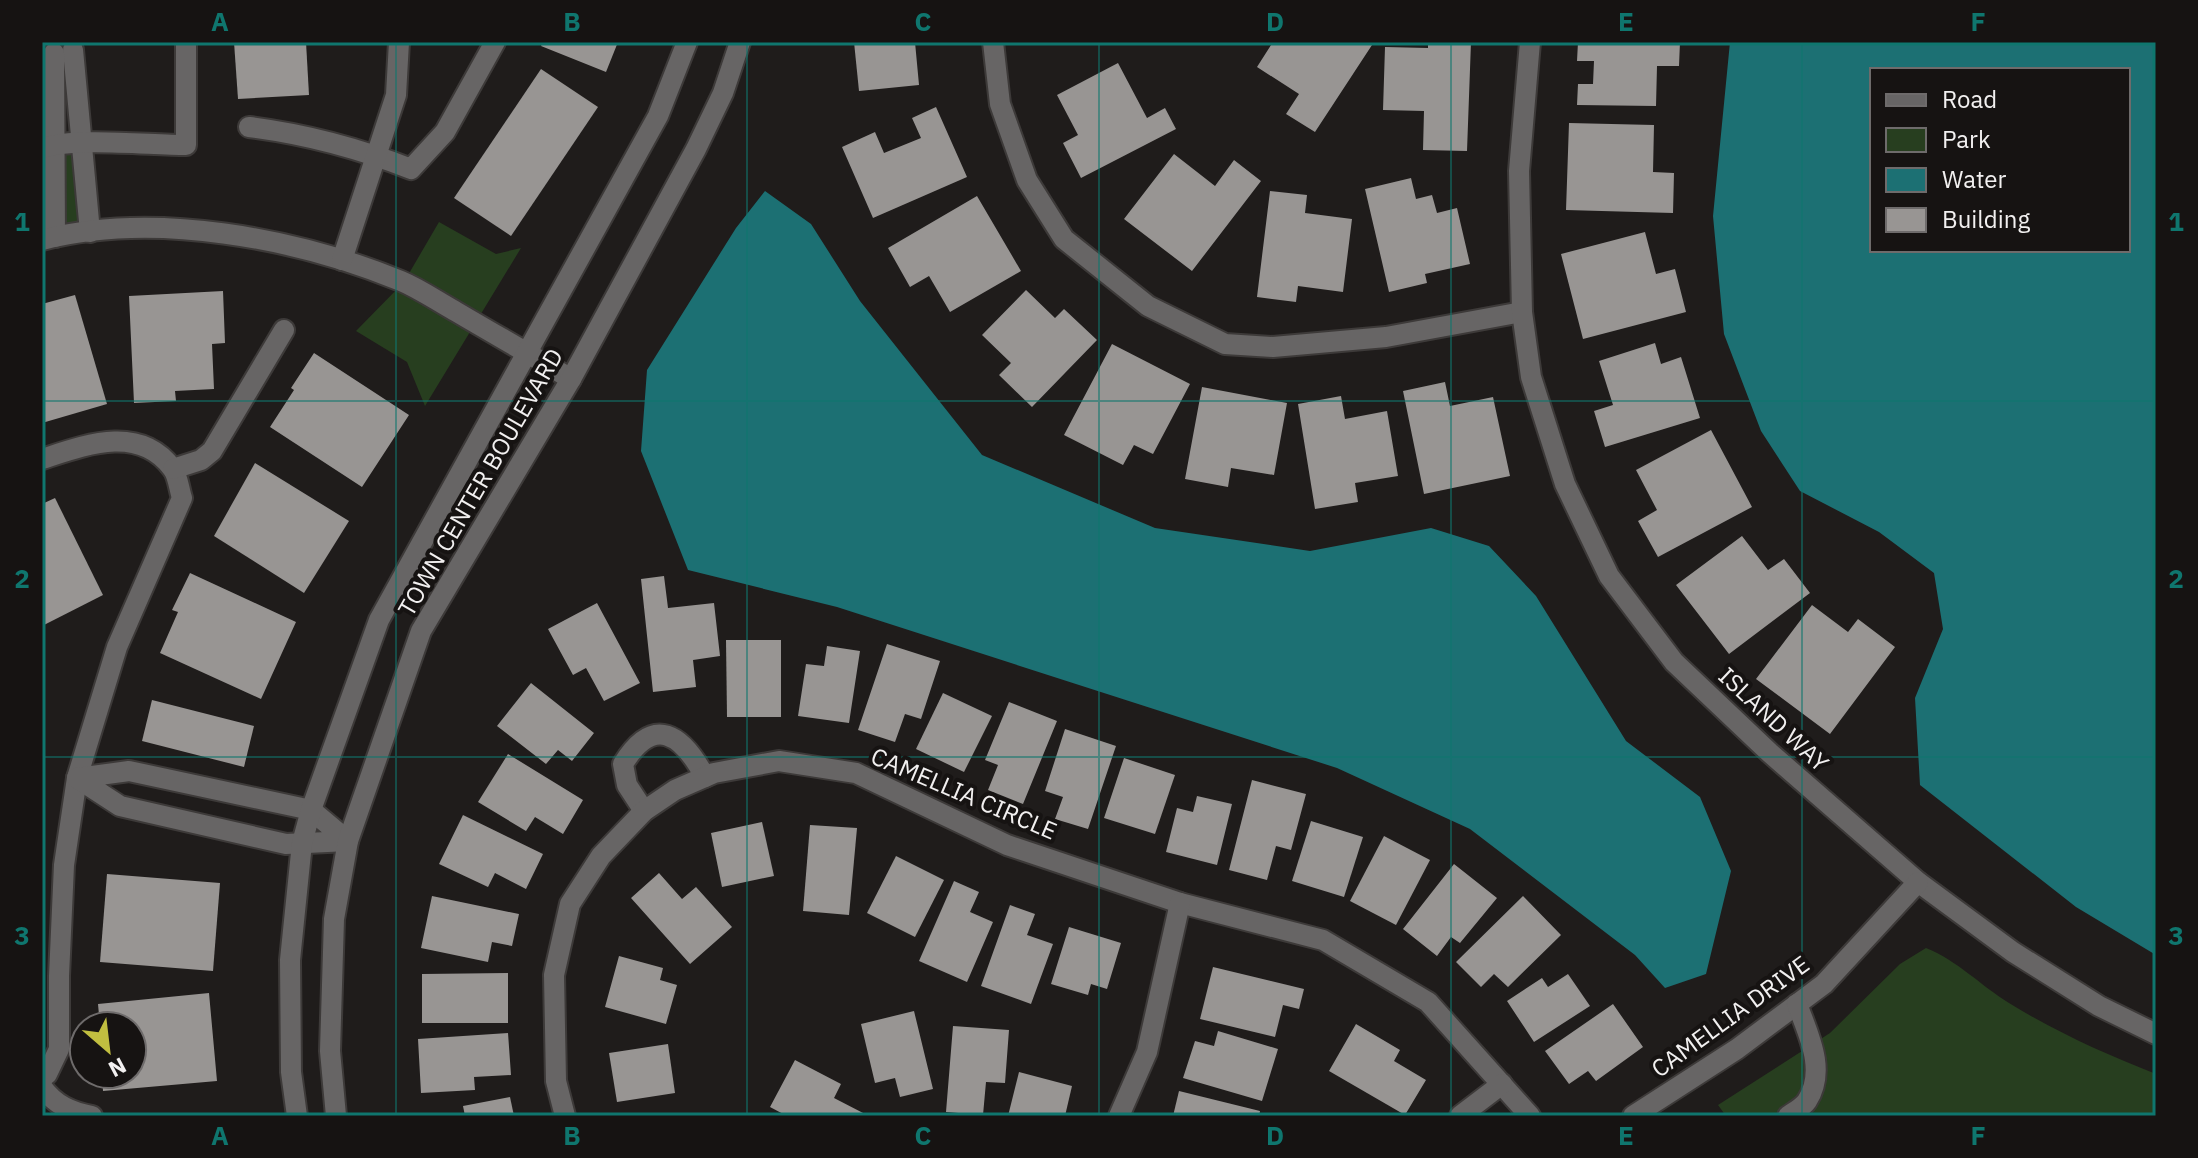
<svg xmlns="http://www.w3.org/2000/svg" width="2198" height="1158" font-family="'IBM Plex Sans',sans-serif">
<rect width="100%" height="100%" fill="#1f1c1b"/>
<g fill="#273e1f">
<path d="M54 144H82L90 232 42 240V189L55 187Z"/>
<path d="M439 222 496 254 521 248 425 406 407 362 356 331 404 282Z"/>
<path d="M1926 948C1958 961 1980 985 2009 1003 2056 1032 2105 1054 2156 1074V1116H1726L1718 1105 1830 1033 1900 964Z"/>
</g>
<g fill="#1c7073" fill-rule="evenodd">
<path d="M1730 42H2156V955L2076 907 1920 785 1915 698 1943 629 1934 573 1879 532 1800 491 1761 431 1724 334 1713 216ZM1872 70H2128V250H1872Z"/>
<path d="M765 191 811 224 860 301 982 455 1155 528 1310 551 1431 528 1489 546 1536 596 1626 741 1700 797 1731 871 1706 974 1665 988 1635 955 1470 829 1337 768 837 607 688 570 641 451 647 370 736 228Z"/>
</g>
<g fill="#989593">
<path d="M234 42H306L309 95 238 99Z"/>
<path d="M543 42H618L606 72 541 46Z"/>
<path d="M854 42H915L919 85 859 91Z"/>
<path d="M1273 42H1367L1372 45 1315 132 1286 114 1299 94 1257 67Z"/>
<path d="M1428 42H1471L1467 151 1423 150 1424 111 1383 110 1385 47 1428 48Z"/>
<path d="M1578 42H1680L1679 66H1657L1656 106 1577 105 1578 84H1593L1594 61H1577Z"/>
<path d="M1118 63 1147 118 1165 108 1176 129 1081 178 1063 143 1078 135 1057 95Z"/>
<path d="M541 69 598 107 511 236 454 198Z"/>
<path d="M936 107 967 177 873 218 842 147 875 132 884 153 921 138 912 118Z"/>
<path d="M1569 123 1654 125 1653 172 1674 173 1673 213 1566 210Z"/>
<path d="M1174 154 1215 186 1234 160 1261 181 1192 271 1124 219Z"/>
<path d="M1411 178 1416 199 1432 195 1437 213 1457 208 1470 264 1425 274 1427 283 1389 292 1365 189Z"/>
<path d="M1270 191 1307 195 1305 213 1352 219 1343 292 1298 286 1296 302 1257 297Z"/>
<path d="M977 196 1021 271 950 312 929 276 910 287 888 248Z"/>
<path d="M1645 232 1656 274 1675 269 1686 312 1583 339 1561 254Z"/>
<path d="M1026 290 1055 318 1064 309 1097 340 1032 407 999 375 1011 363 982 335Z"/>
<path d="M223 291 225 343 212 344 214 389 175 391 176 401 134 403 129 296Z"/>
<path d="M75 295 107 404 42 423V304Z"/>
<path d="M1655 343 1661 364 1681 357 1700 418 1605 447 1594 411 1613 405 1599 361Z"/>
<path d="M1112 344 1190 384 1153 454 1134 445 1123 465 1064 435Z"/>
<path d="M314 353 409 415 362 487 270 427 294 390 291 388Z"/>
<path d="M1445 382 1450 406 1493 397 1510 476 1424 494 1403 391Z"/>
<path d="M1202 387 1287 403 1274 475 1231 468 1228 487 1185 479Z"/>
<path d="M1341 396 1345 419 1387 411 1398 476 1355 483 1358 502 1315 509 1298 404Z"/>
<path d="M1711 430 1752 507 1658 557 1638 521 1657 510 1636 470Z"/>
<path d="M255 463 349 521 304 593 214 536Z"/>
<path d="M55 498 103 595 42 626V504Z"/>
<path d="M1742 536 1768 570 1784 559 1810 593 1729 654 1676 585Z"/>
<path d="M190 573 296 622 261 699 160 653 178 612 172 610Z"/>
<path d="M664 576 668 608 714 603 720 656 693 660 696 687 653 692 641 579Z"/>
<path d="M597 603 640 683 604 701 586 668 573 675 548 629Z"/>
<path d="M1812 605 1848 632 1858 619 1895 647 1830 734 1756 679Z"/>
<path d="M726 640H781V717H727Z"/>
<path d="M887 644 940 661 921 719 905 714 895 742 858 730Z"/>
<path d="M827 646 860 651 849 723 798 716 806 664 824 666Z"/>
<path d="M531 683 594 733 572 761 558 750 546 764 497 726Z"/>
<path d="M943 693 992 716 964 772 916 749Z"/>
<path d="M152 700 254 726 244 767 142 741Z"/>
<path d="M1009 702 1057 721 1023 804 988 790 998 765 985 760Z"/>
<path d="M1065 729 1116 746 1088 829 1055 819 1063 797 1045 791Z"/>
<path d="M508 754 583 800 563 834 535 817 526 831 478 802Z"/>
<path d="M1124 758 1175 775 1155 834 1104 818Z"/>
<path d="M1252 780 1306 794 1291 850 1276 846 1267 880 1229 870Z"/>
<path d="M1197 796 1232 804 1217 865 1166 852 1177 808 1193 812Z"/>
<path d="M463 815 543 854 526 889 495 873 488 887 439 864Z"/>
<path d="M1311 821 1363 837 1344 897 1292 881Z"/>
<path d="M762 822 774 876 722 887 711 833Z"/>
<path d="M810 825 857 828 849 915 803 911Z"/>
<path d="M1384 836 1430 860 1396 925 1350 901Z"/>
<path d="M896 856 944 880 915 937 867 913Z"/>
<path d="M1454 864 1497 898 1460 943 1451 937 1437 956 1403 929Z"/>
<path d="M659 873 682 899 696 887 732 927 690 964 631 898Z"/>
<path d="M107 874 220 883 213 971 100 962Z"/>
<path d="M954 881 979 892 970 912 993 922 967 982 919 961Z"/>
<path d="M432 896 519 914 512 946 492 942 488 962 421 948Z"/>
<path d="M1523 896 1561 935 1508 987 1494 974 1481 987 1456 962Z"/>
<path d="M1010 905 1035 914 1027 935 1053 944 1031 1004 981 986Z"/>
<path d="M1069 927 1121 943 1107 989 1091 984 1088 995 1051 984Z"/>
<path d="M619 956 663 968 660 980 677 985 666 1024 605 1007Z"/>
<path d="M1213 967 1304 989 1299 1009 1283 1005 1275 1037 1200 1019Z"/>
<path d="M508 973V1023H422V974Z"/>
<path d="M1568 974 1590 1006 1534 1042 1507 1001 1542 978 1548 987Z"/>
<path d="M209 993 217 1081 103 1091 102 1074H132V1026H100L98 1004Z"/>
<path d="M1613 1004 1643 1047 1596 1081 1588 1071 1569 1084 1545 1051Z"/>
<path d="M914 1011 933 1089 900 1097 895 1078 875 1083 861 1024Z"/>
<path d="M1356 1024 1400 1050 1394 1061 1426 1080 1405 1115 1329 1071Z"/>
<path d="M953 1026 1009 1030 1005 1083 986 1082 983 1115 946 1112Z"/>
<path d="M1218 1031 1278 1049 1262 1101 1183 1078 1195 1041 1214 1046Z"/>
<path d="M508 1033 511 1075 474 1077 475 1090 421 1093 418 1039Z"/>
<path d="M668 1044 675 1093 617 1102 609 1053Z"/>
<path d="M795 1060 841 1084 834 1098 865 1114 863 1116H787L770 1107Z"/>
<path d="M1019 1072 1072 1086 1065 1116H1008Z"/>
<path d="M1179 1091 1260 1111 1259 1116H1173Z"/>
<path d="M510 1097 514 1116H465L463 1106Z"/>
</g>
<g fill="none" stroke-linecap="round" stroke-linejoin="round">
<g stroke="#3d3a39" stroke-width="24">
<g id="minor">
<path d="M993 42 1000 104 1027 180 1064 239 1148 306 1225 344 1273 347 1386 337 1522 312"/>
<path d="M1530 42 1519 171 1522 312 1531 377 1565 484 1609 576 1674 662 1770 753 1918 882 2013 952 2099 1006 2156 1034"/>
<path d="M73 50 90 232"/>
<path d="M54 53 55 237"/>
<path d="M249 127C305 134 358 148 411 169L445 132 495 42"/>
<path d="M42 148C77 137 147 145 186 145V42"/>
<path d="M42 240C154 211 296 238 401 281 420 289 437 301 455 311 494 334 533 356 571 379"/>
<path d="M342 260 396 95 399 42"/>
<path d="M42 459C85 445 139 424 172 468 178 475 179 489 182 498L117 647 77 778 64 865 59 976V1049L47 1074 42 1078"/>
<path d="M173 469 201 460 212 451 284 330"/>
<path d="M129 771 311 810 348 841 286 844 120 806 77 778Z"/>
<path d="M644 811 627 785 623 764C654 714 682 734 705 777"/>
<path d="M42 1087C55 1105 71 1112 92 1116"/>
<path d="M297 1116 291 1072 290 960 302 843 311 810 379 620 658 116 687 42"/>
<path d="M336 1116 330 1051 334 919 348 841 421 631 571 379 696 149 723 93 740 42"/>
<path d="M565 1116 556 1081 554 975 570 904 601 856 644 811 675 790 714 773 779 761 856 773 1007 845 1180 903 1323 940 1428 1002 1530 1116"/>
<path d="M1119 1116 1147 1052 1180 903"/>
<path d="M1460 1116 1502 1084"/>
<path d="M1633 1116 1737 1049 1824 984 1918 882"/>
<path d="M1788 1116C1794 1112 1803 1107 1807 1101 1827 1070 1808 1034 1797 1004"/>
</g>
</g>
<use href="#minor" stroke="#676565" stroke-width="20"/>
</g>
<path fill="none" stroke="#0f766e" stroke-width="2" stroke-opacity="0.55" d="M396 42V1116M747 42V1116M1099 42V1116M1451 42V1116M1802 42V1116M42 401H2156M42 757H2156"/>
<g text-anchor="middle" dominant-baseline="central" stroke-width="8" stroke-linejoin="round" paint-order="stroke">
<g font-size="24" fill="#f2f0f0" stroke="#161312">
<text transform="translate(480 482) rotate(-60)">TOWN CENTER BOULEVARD</text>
<text transform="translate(1774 719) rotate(43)">ISLAND WAY</text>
<text transform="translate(964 793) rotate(23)">CAMELLIA CIRCLE</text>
<text transform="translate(1730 1016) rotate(-36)">CAMELLIA DRIVE</text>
</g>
</g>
<rect width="2198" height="1158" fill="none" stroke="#161312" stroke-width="88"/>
<rect x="1870" y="68" width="260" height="184" fill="#161312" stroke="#6e6b6b" stroke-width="2"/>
<rect x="1886" y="94" width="40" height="12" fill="#676565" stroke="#6e6b6b" stroke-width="2"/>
<text x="1942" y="108" font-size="24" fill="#f2f0f0">Road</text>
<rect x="1886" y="128" width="40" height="24" fill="#273e1f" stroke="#6e6b6b" stroke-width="2"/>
<text x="1942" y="148" font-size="24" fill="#f2f0f0">Park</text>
<rect x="1886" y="168" width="40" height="24" fill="#1c7073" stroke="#6e6b6b" stroke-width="2"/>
<text x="1942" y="188" font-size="24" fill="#f2f0f0">Water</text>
<rect x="1886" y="208" width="40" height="24" fill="#989593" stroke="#6e6b6b" stroke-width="2"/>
<text x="1942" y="228" font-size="24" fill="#f2f0f0">Building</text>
<g transform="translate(108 1050) rotate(152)"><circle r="38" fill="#161312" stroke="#6e6b6b" stroke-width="2"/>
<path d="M0-6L14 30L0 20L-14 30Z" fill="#c1be40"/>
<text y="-12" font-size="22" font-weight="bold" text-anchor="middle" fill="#f2f0f0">N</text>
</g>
<rect x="44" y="44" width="2110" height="1070" fill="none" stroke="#0f766e" stroke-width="3"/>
<g font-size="26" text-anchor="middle" font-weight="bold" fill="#0f766e">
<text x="220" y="31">A</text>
<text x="572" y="31">B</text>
<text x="923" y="31">C</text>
<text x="1275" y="31">D</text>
<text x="1626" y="31">E</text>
<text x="1978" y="31">F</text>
<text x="22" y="231">1</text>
<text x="2176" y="231">1</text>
<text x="22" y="588">2</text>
<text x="2176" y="588">2</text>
<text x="22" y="945">3</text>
<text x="2176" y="945">3</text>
<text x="220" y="1145">A</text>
<text x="572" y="1145">B</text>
<text x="923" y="1145">C</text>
<text x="1275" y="1145">D</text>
<text x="1626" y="1145">E</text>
<text x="1978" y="1145">F</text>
</g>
</svg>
